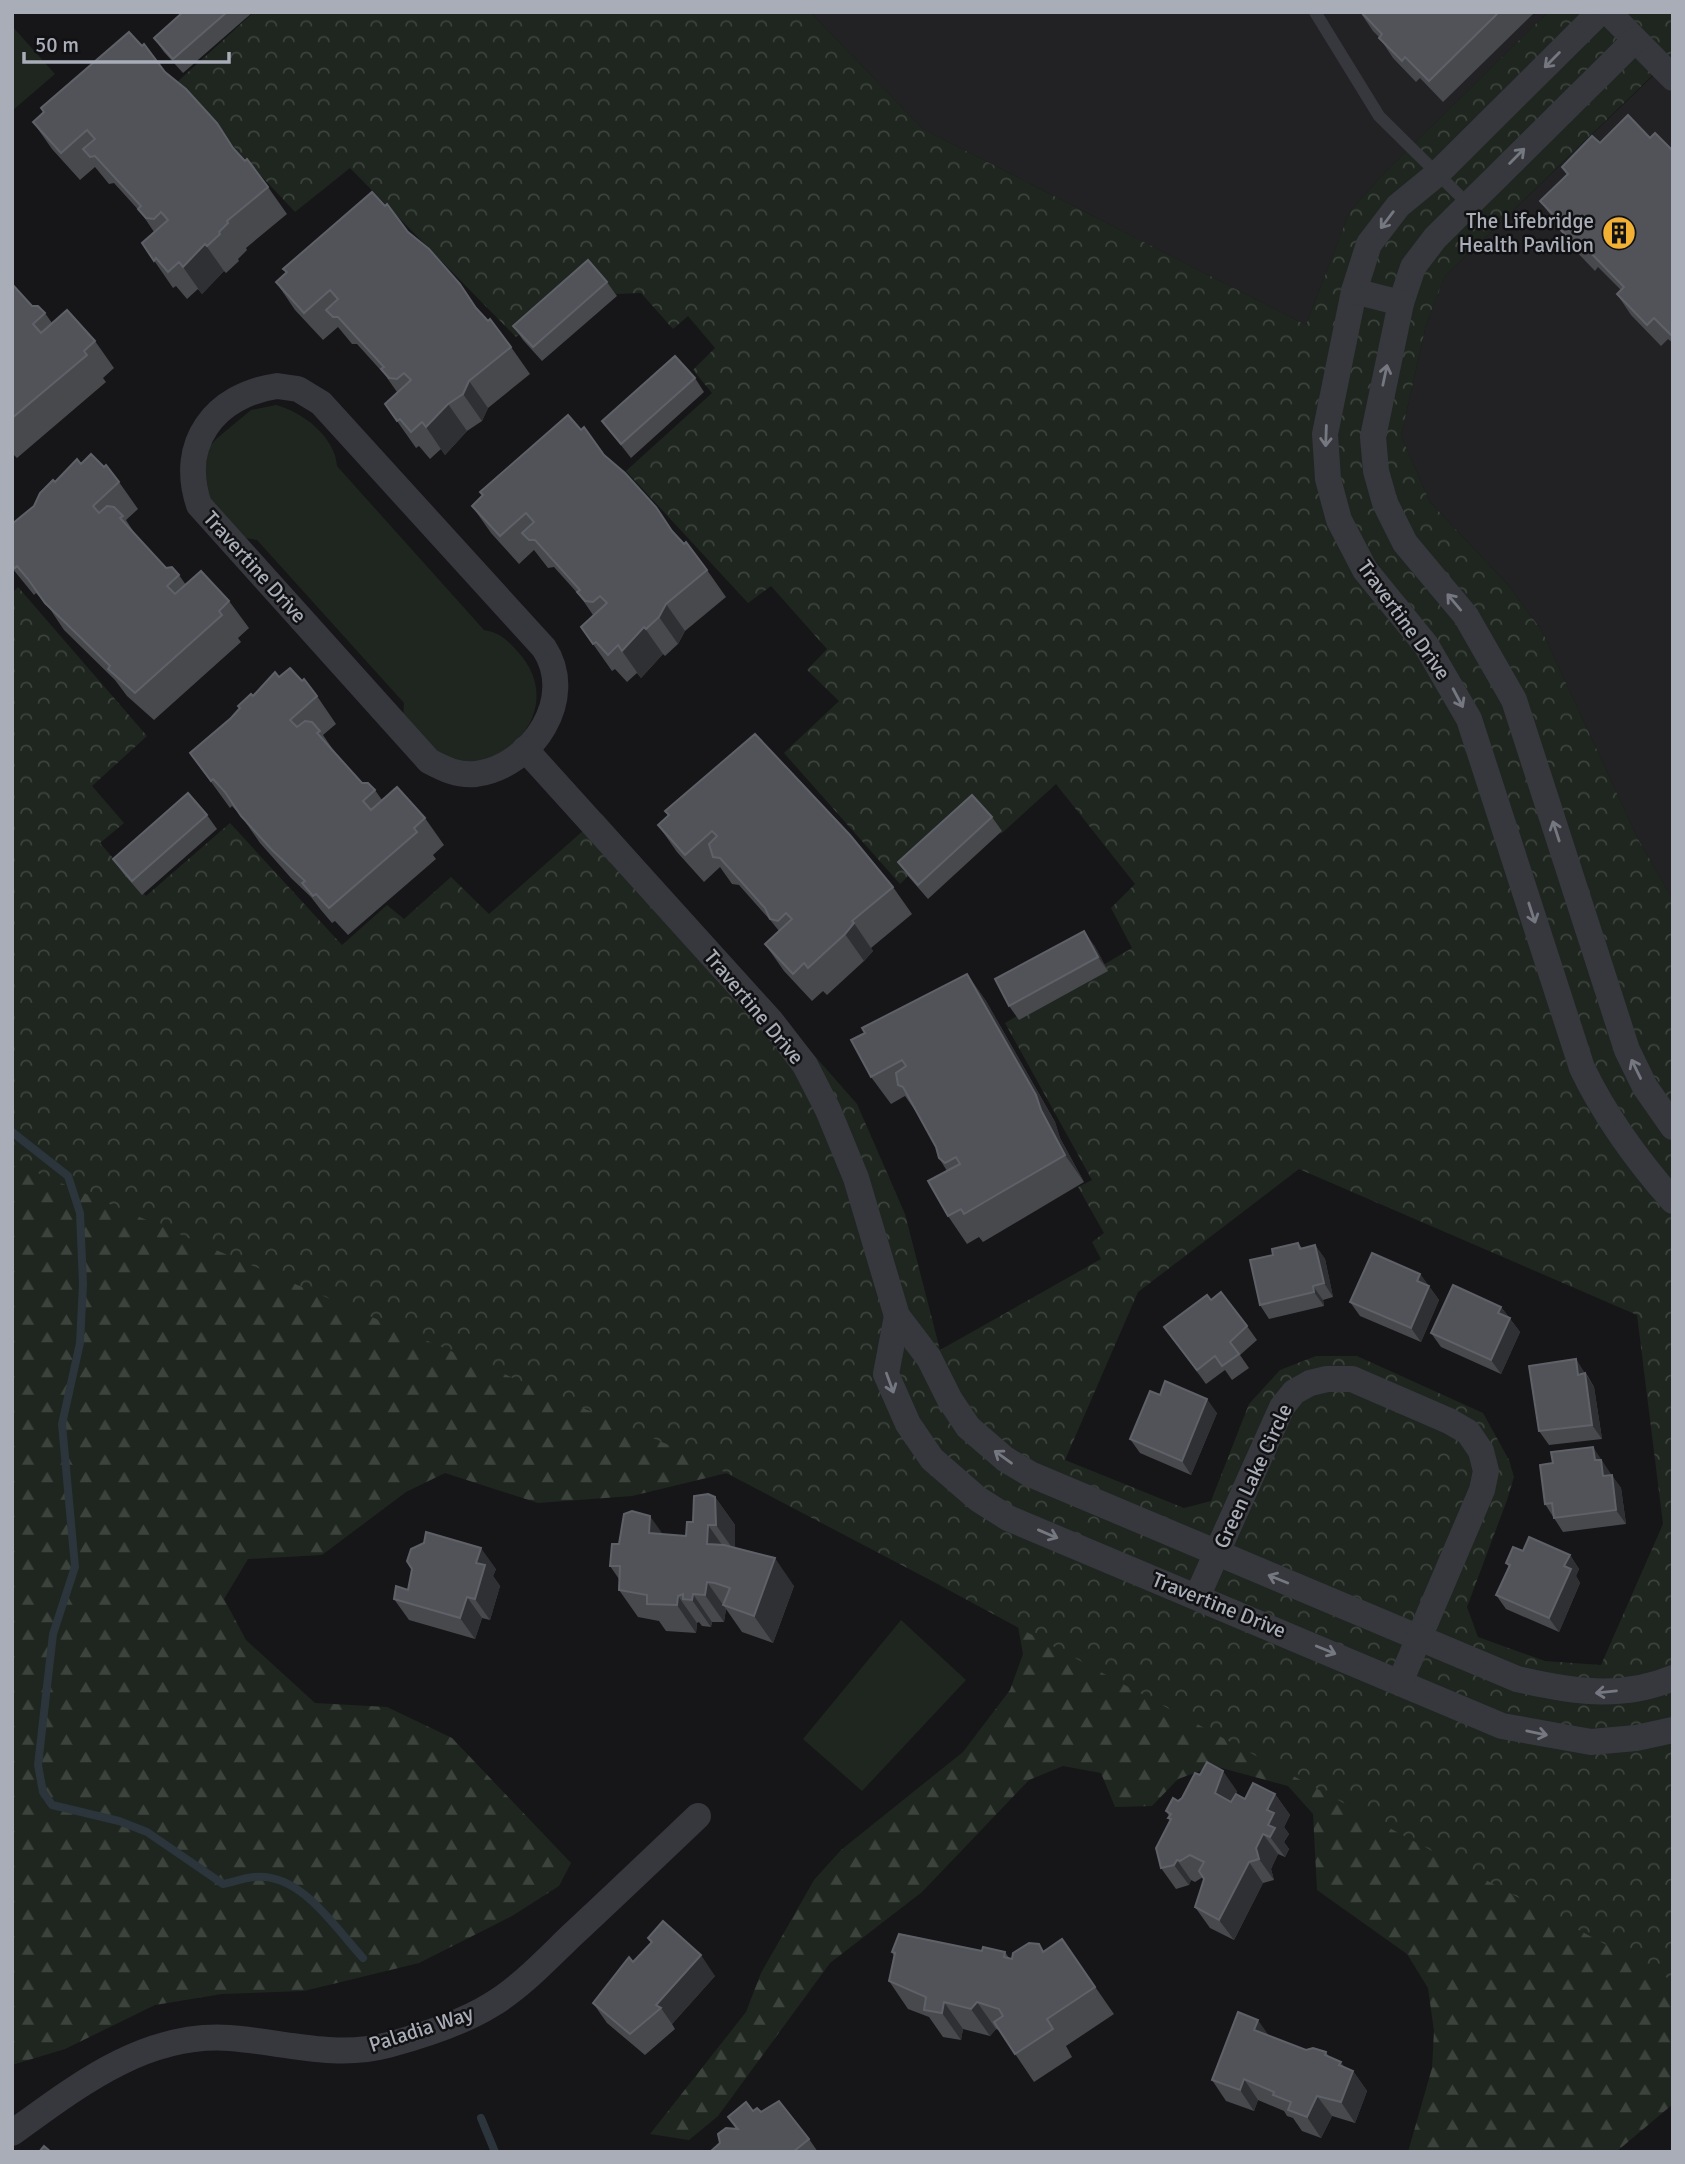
<svg xmlns="http://www.w3.org/2000/svg" width="1685" height="2164" font-family="Signika,sans-serif">
<defs>
<pattern id="forest-firs" width="22" height="20" patternUnits="userSpaceOnUse" patternTransform="scale(1.75)"><rect width="22" height="20" fill="#1e261f"/><path d="M5 1l3.5 6h-7zM16 11l3.5 6h-7z" fill="#3c433d"/></pattern>
<pattern id="park-crowns" width="20" height="18" patternUnits="userSpaceOnUse" patternTransform="scale(1.75)"><rect width="20" height="18" fill="#1e261f"/><path d="M2 6a3 3 0 1 1 6 0M12 15a3 3 0 1 1 6 0" fill="none" stroke="#3c433d"/></pattern>
</defs>
<rect width="100%" height="100%" fill="#161618"/>
<g fill="#222225">
<path d="M810 12H1548L1380 177 1349 213 1306 325 923 129Z"/>
<path d="M1656 73 1673 90V900L1638 839 1542 631 1509 586 1430 502 1401 436 1426 325 1445 276Z"/>
</g>
<g fill="#1e261f">
<path d="M12 26 55 74 12 111Z"/>
<path d="M276 405C303 412 335 437 337 466L484 630C501 633 507 640 518 652 570 708 502 780 446 758 431 752 415 730 403 718L404 703 257 540 240 537 207 498 203 487 209 447 216 439 251 410Z"/>
<path d="M901 1620 966 1680 862 1791 803 1739Z"/>
</g>
<g fill="url(#forest-firs)">
<path d="M12 970 717 1459 727 1473 632 1496 538 1503 445 1473 406 1492 322 1555 248 1559 224 1599 246 1640 315 1703 387 1707 452 1738 571 1863 559 1886 512 1916 419 1963 304 1991 222 1994 155 2005 65 2049 12 2065Z"/>
<path d="M1016 1616 1673 1932V2104L1616 2152H1408L1432 2068 1434 2031 1428 1988 1407 1954 1317 1890 1313 1814 1288 1786 1214 1766 1178 1779 1152 1806 1115 1807 1101 1773 1063 1766 1029 1780 922 1892 830 1963 718 2116 689 2140 650 2134 746 2012 761 1973 814 1880 841 1850 963 1752 1010 1690 1023 1654Z"/>
</g>
<path fill="url(#park-crowns)" fill-rule="evenodd" d="M254 12H810L923 129 1306 325 1349 213 1380 177 1548 12H1673V90L1655 73 1445 276 1426 325 1401 436 1430 502 1509 586 1542 631 1638 839 1673 900V1981L932 1581 692 1455 12 1162V593L18 587 147 736 92 786 124 823 100 843 146 896 230 823 342 945 387 905 404 919 451 877 489 914 602 814 857 1104 905 1214 940 1350 1101 1259 1092 1242 1104 1233 1078 1187 1092 1180 1005 1023 1132 948 1111 908 1135 884 1056 784 1001 834 978 808 900 884 784 753 839 701 807 670 827 649 771 586 748 603 626 471 712 393 693 370 715 348 688 316 673 329 641 293 616 294 597 270 516 337 350 168 295 212 175 84ZM1299 1169 1637 1315 1663 1524 1601 1665 1545 1661 1478 1637 1467 1607 1507 1500 1514 1477 1509 1460 1483 1413 1357 1356H1316L1280 1370 1249 1404 1211 1501 1184 1508 1065 1460 1138 1292Z"/>
<g fill="none" stroke-linecap="round" stroke-linejoin="round">
<g stroke="#2c353c" stroke-width="8">
<path d="M12 1132 68 1176 80 1213 83 1284 80 1343 62 1424 75 1567 53 1634 38 1765 43 1792 52 1805 119 1821 147 1832 223 1884C233 1882 244 1878 254 1877 301 1872 335 1928 363 1958"/>
<path d="M481 2118 495 2152"/>
</g>
<path stroke="#37383d" stroke-width="12" d="M1315 12 1379 116 1468 204"/>
<g stroke="#37383d" stroke-width="26">
<path d="M1600 12 1437 174 1398 206 1369 244 1354 291 1325 434 1328 479 1339 520 1365 570 1426 645 1469 719 1582 1068C1606 1118 1636 1159 1673 1201"/>
<path d="M1608 12 1673 78"/>
<path d="M1635 40 1435 238 1413 267 1401 303 1373 437 1376 471 1385 503 1405 543 1466 616 1514 700 1627 1050 1645 1087 1673 1127"/>
<path d="M1354 291 1401 303"/>
<path d="M277 386 298 389 321 403 544 648C577 698 533 766 476 774 458 776 444 769 429 761L199 505C178 443 215 395 277 386Z"/>
<path d="M525 749 771 1021 805 1065 828 1110 856 1178 897 1316 929 1358 950 1400 968 1427 1005 1459 1030 1474 1517 1679C1569 1691 1621 1700 1673 1678"/>
<path d="M897 1316 886 1374 908 1424 932 1459 978 1499 1008 1518 1502 1726 1591 1742 1636 1738 1673 1730"/>
<path d="M1197 1597 1282 1407 1294 1392 1310 1383 1327 1379H1352L1449 1421 1468 1432 1481 1451 1486 1471 1482 1490 1401 1680"/>
<path d="M12 2133C77 2086 145 2032 230 2038 283 2042 335 2059 388 2045 421 2036 462 2023 491 2005 521 1987 546 1960 571 1936 614 1896 656 1856 698 1816"/>
</g>
</g>
<g fill="#47494d">
<path d="M183 12H253L183 73 164 52 154 38Z"/>
<path d="M1360 12H1532L1533 14 1443 102 1420 78 1416 82 1393 58 1379 37 1373 31Z"/>
<path d="M165 72 268 187 287 214 246 248 247 250 238 259 239 261 226 273 224 271 202 294 198 289 187 299 176 286 173 288 142 243 154 232 142 214 114 183 109 184 95 167 80 180 52 149 33 122 43 112 41 108Z"/>
<path d="M1650 138 1673 151V343L1668 339 1661 346 1631 315 1617 294 1621 290 1598 267 1595 271 1573 248 1558 227 1559 226 1540 201 1567 174 1562 167 1600 143Z"/>
<path d="M408 232 511 347 530 374 488 408 482 421 467 431 445 455 441 449 430 459 419 446 416 448 385 404 397 392 385 375 357 344H352L338 327 323 340 295 310 276 282 286 273 283 269Z"/>
<path d="M607 282 617 296 542 361 523 340 513 326Z"/>
<path d="M12 284 32 306 45 313 52 323 95 341 114 368 103 378 106 382 17 458 12 453Z"/>
<path d="M695 378 704 392 631 458 602 421Z"/>
<path d="M604 455 707 570 726 597 685 631 678 644 665 656 663 654 641 678 637 673 627 682 615 669 612 671 581 627 593 615 580 596 554 567 548 568 534 550 519 564 491 533 472 506 482 496 480 492Z"/>
<path d="M81 464 119 482 138 509 126 520 137 537 166 568 179 575 186 585 229 601 249 628 238 638 241 642 154 720 127 696 115 680 64 630 48 606 36 593 34 595 12 568V524L34 506 55 482Z"/>
<path d="M279 677 317 696 336 724 323 735 336 754 362 783 375 790 382 800 425 818 444 845 433 855 436 859 348 935 335 921 332 923 321 910 311 897 291 878 260 843 242 817 232 806 230 808 190 753 231 718 253 696Z"/>
<path d="M665 811 893 887 912 914 871 948 873 951 864 961 827 995 823 991 812 1001 784 971 765 944 779 931 771 921 739 885 732 884 720 867 704 882 677 852 658 825 668 815Z"/>
<path d="M207 815 217 829 142 895 123 873 113 859Z"/>
<path d="M992 817 1002 831 928 899 908 876 898 862Z"/>
<path d="M1094 945 1108 971 1019 1020 1009 1006Z"/>
<path d="M967 974 986 1001 1055 1122 1060 1138 1084 1182 983 1242 979 1237 967 1244 948 1216 947 1171 939 1158 936 1147 917 1113 905 1096 891 1104 871 1077Z"/>
<path d="M1298 1243 1302 1248 1315 1245 1325 1259 1333 1297 1323 1300 1324 1306 1269 1319 1260 1305 1273 1255Z"/>
<path d="M1420 1274 1439 1300 1421 1342 1360 1316 1350 1302Z"/>
<path d="M1211 1300 1247 1326 1257 1340 1240 1355 1249 1368 1232 1380 1225 1370 1206 1384 1164 1327Z"/>
<path d="M1501 1307 1520 1332 1501 1374 1441 1347 1431 1333Z"/>
<path d="M1586 1373 1594 1387 1602 1439 1549 1445 1539 1431Z"/>
<path d="M1160 1395 1217 1413 1191 1475 1140 1453 1130 1439Z"/>
<path d="M1603 1461V1463L1611 1475 1621 1488 1626 1524 1563 1532 1545 1504Z"/>
<path d="M715 1497 735 1525V1547L794 1586 773 1643 742 1632 726 1609 724 1622H712L711 1627 702 1626 699 1622 697 1623 696 1633 666 1631 659 1621 638 1617 619 1590V1579L610 1566 619 1544 663 1534 686 1536 693 1522Z"/>
<path d="M1523 1551 1570 1555 1579 1569 1576 1576 1580 1583 1559 1632 1506 1609 1496 1595 1509 1567 1506 1563Z"/>
<path d="M496 1569 493 1576 500 1586 490 1620 482 1618 475 1639 409 1620 394 1599 408 1590Z"/>
<path d="M1237 1791 1236 1794 1245 1799 1275 1794 1290 1815 1284 1827 1289 1834 1284 1842 1289 1849 1285 1857 1278 1854 1271 1869 1274 1880 1263 1883 1234 1940 1210 1928 1195 1907 1204 1879 1203 1877 1195 1882 1191 1880 1189 1885 1176 1889 1161 1868 1170 1820 1168 1818 1169 1816 1166 1811 1178 1801Z"/>
<path d="M648 1938 715 1976 672 2024 675 2029 645 2055 607 2023 593 2003 651 1943Z"/>
<path d="M1062 1939 1114 2014 1066 2046 1072 2057 1034 2082 999 2030 996 2029 990 2036 963 2029 961 2040 943 2037 929 2017 908 2009 889 1981 894 1956 892 1952 982 1951 1005 1952 1009 1958 1012 1959 1039 1944 1044 1952Z"/>
<path d="M1269 2036 1306 2050 1326 2052 1329 2057 1345 2068 1353 2071 1367 2091 1355 2123 1332 2116 1321 2138 1302 2131 1293 2118 1287 2116 1284 2111 1258 2100 1254 2111 1226 2101 1212 2080Z"/>
<path d="M753 2111 761 2112 809 2139 818 2152H710L736 2129 728 2117Z"/>
</g>
<g fill="#2f3033">
<path d="M205 244 224 271 202 294 183 267Z"/>
<path d="M469 381 488 408 482 421 463 394Z"/>
<path d="M448 404 467 431 445 455 426 427Z"/>
<path d="M666 604 685 631 678 644 659 617Z"/>
<path d="M644 627 663 654 641 678 622 651Z"/>
<path d="M854 923 873 951 864 961 845 934Z"/>
<path d="M1084 931 1094 945 1108 971 1098 957Z"/>
<path d="M967 974 986 1001 1055 1122 1060 1138 1084 1182 1065 1155Z"/>
<path d="M1315 1245 1325 1259 1333 1297 1324 1283Z"/>
<path d="M1420 1274 1439 1300 1421 1342 1411 1328 1417 1281Z"/>
<path d="M1313 1286 1323 1300 1324 1306 1314 1292Z"/>
<path d="M1501 1307 1520 1332 1501 1374 1491 1360 1498 1313Z"/>
<path d="M1576 1359 1594 1387 1602 1439 1592 1425 1578 1375Z"/>
<path d="M1207 1399 1217 1413 1191 1475 1182 1461Z"/>
<path d="M1593 1447 1611 1474 1613 1490 1603 1476 1595 1460Z"/>
<path d="M1612 1475 1621 1488 1626 1524 1616 1510Z"/>
<path d="M715 1497 735 1525V1552L716 1525Z"/>
<path d="M650 1516 669 1543 649 1533Z"/>
<path d="M708 1525 727 1552 707 1544Z"/>
<path d="M481 1548 496 1569 493 1576 500 1586 490 1620 475 1599 476 1563Z"/>
<path d="M1570 1555 1579 1569 1576 1576 1580 1583 1559 1632 1549 1618 1564 1566Z"/>
<path d="M775 1558 794 1586 773 1643 754 1616Z"/>
<path d="M707 1582 726 1609 724 1622 705 1595Z"/>
<path d="M693 1594 712 1622 711 1627 692 1600Z"/>
<path d="M678 1596 697 1623 696 1633 677 1605Z"/>
<path d="M467 1597 482 1618 475 1639 460 1618Z"/>
<path d="M1223 1771 1237 1791 1229 1814 1215 1793Z"/>
<path d="M1275 1794 1290 1815 1284 1827 1289 1834 1284 1842 1289 1849 1285 1857 1270 1837 1268 1825 1267 1810Z"/>
<path d="M1263 1834 1278 1854 1271 1869 1274 1880 1259 1859 1256 1848Z"/>
<path d="M1177 1860 1191 1880 1189 1885 1174 1865Z"/>
<path d="M1249 1862 1263 1883 1234 1940 1219 1920Z"/>
<path d="M701 1955 715 1976 672 2024 661 2008 656 2005Z"/>
<path d="M944 2002 963 2029 961 2040 942 2013Z"/>
<path d="M977 2002 996 2029 990 2036 971 2009Z"/>
<path d="M1258 2020 1272 2040 1254 2030Z"/>
<path d="M1341 2062 1351 2076 1353 2071 1367 2091 1355 2123 1341 2102 1339 2065Z"/>
<path d="M1244 2079 1258 2100 1254 2111 1240 2090Z"/>
<path d="M1317 2096 1332 2116 1321 2138 1307 2117Z"/>
</g>
<g fill="#525359" stroke="#5f6168" stroke-width="2">
<path d="M183 12H227L173 59 154 38Z"/>
<path d="M1361 12H1499L1429 81 1405 57 1402 61 1379 38 1382 34Z"/>
<path d="M129 32 142 46 144 44 165 72 186 89 217 123 233 148 245 161 247 159 268 187 227 221 228 223 219 232 220 234 207 246 205 244 183 267 179 262 168 272 156 258 154 261 142 243 168 220 161 212 154 219 146 218 138 209 141 206 95 156 90 157 83 149 95 139 87 130 61 153 33 122 44 112 41 108Z"/>
<path d="M1628 115 1650 138 1655 133 1673 151V337L1654 318 1647 325 1617 294 1624 287 1584 246 1580 250 1558 227 1562 224 1540 201 1568 174 1562 167 1592 136 1600 143Z"/>
<path d="M372 192 385 206 387 204 408 232 429 249 460 284 476 308 488 321 490 319 511 347 469 381 463 394 448 404 426 427 422 422 411 432 400 419 397 421 385 404 411 380 404 373 397 379 389 378 381 369 384 367 338 317H333L326 310 338 299 330 290 304 313 276 282 287 272 283 269Z"/>
<path d="M588 260 607 282 533 347 513 326Z"/>
<path d="M12 284 32 306H38L45 313 33 324 41 333 67 310 95 341 84 351 87 355 12 418Z"/>
<path d="M675 356 695 378 621 444 602 421Z"/>
<path d="M568 415 581 430 584 427 604 455 625 473 656 507 672 531 684 544 686 542 707 570 666 604 659 617 646 629 644 627 622 651 618 645 608 655 596 642 593 644 581 627 607 603 600 596 593 602 585 601 577 592 580 590 535 540H529L522 533 534 522 526 513 500 536 472 506 483 495 480 492Z"/>
<path d="M91 454 104 467 106 465 119 482 93 506 99 513 107 506 114 507 123 516 120 518 166 568 172 567 179 575 167 586 175 594 201 571 229 601 219 611 222 615 135 693 108 669 110 666 45 603 28 579 17 566 15 568 12 565V524L34 506 40 493 53 480 55 482 77 459 81 464Z"/>
<path d="M290 668 302 681 304 679 317 696 290 720 297 727 305 721 312 722 320 731 317 733 362 783H368L375 790 363 801 371 810 397 787 425 818 414 828 417 832 329 908 316 894 313 896 302 883 305 881 272 850 241 816 225 792 213 779 211 781 190 753 231 718 240 708 238 706 251 694 253 696 275 672 279 677Z"/>
<path d="M755 734 850 835 893 887 852 921 854 923 845 934 808 968 804 963 793 974 765 944 792 919 786 913 778 921 770 919 765 908 720 858 713 857 709 844 717 836 712 831 685 855 658 825 669 815 665 811Z"/>
<path d="M188 793 207 815 132 881 113 859Z"/>
<path d="M972 795 992 817 918 885 898 862Z"/>
<path d="M1084 931 1098 957 1009 1006 995 979Z"/>
<path d="M967 974 1036 1095 1041 1110 1065 1155 964 1214 961 1209 948 1216 928 1181 960 1164 956 1157 945 1163 939 1158 936 1147 903 1087 898 1085 896 1073 906 1066 902 1060 871 1077 851 1040 865 1033 862 1028Z"/>
<path d="M1298 1243 1300 1249 1315 1245 1324 1283 1313 1286 1314 1292 1260 1305 1250 1260 1273 1255 1272 1249Z"/>
<path d="M1372 1253 1420 1274 1417 1281 1429 1286 1411 1328 1350 1302Z"/>
<path d="M1453 1285 1501 1307 1498 1313 1510 1318 1491 1360 1431 1333Z"/>
<path d="M1221 1292 1247 1326 1230 1342 1239 1354 1222 1366 1215 1356 1197 1370 1164 1327 1207 1295 1211 1300Z"/>
<path d="M1576 1359 1578 1375 1585 1373 1592 1425 1539 1431 1529 1366Z"/>
<path d="M1165 1381 1207 1399 1182 1461 1130 1439 1150 1391 1160 1395Z"/>
<path d="M1593 1447 1595 1460H1601L1603 1476 1612 1475 1616 1510 1554 1518 1552 1503 1545 1504 1540 1465 1553 1463 1551 1452Z"/>
<path d="M708 1494 715 1497 716 1525H708L707 1544 724 1545 775 1558 754 1616 723 1605 730 1588 715 1583 707 1582 705 1595 693 1594 692 1600 683 1599V1594L678 1596 677 1605 647 1604V1595L619 1590 620 1566H610L612 1544H619L624 1514 632 1511 650 1516 649 1533 686 1536 687 1522H693L694 1496Z"/>
<path d="M426 1532 481 1548 476 1563 485 1565 475 1599 467 1597 460 1618 394 1599 396 1586 408 1590 412 1569 407 1561 411 1549 424 1543Z"/>
<path d="M1529 1537 1570 1555 1564 1566 1571 1569 1549 1618 1496 1595 1510 1565 1506 1563 1513 1547 1523 1551Z"/>
<path d="M1207 1762 1223 1771 1215 1793 1231 1802 1236 1794 1245 1799 1253 1783 1275 1794 1267 1810 1274 1813 1268 1825 1275 1828 1270 1837 1263 1834 1256 1848 1259 1859 1249 1862 1219 1920 1195 1907 1204 1879 1199 1871 1204 1862 1190 1855 1180 1861 1177 1860 1174 1865 1161 1868 1156 1848 1171 1819 1168 1818 1171 1814 1166 1811 1173 1798 1178 1801 1182 1798 1195 1773 1200 1775Z"/>
<path d="M663 1921 701 1955 656 2005 661 2008 630 2034 593 2003 629 1957 633 1962 652 1942 648 1938Z"/>
<path d="M899 1934 982 1951 983 1947 1005 1952 1004 1957 1012 1959 1013 1953 1029 1943 1039 1944 1043 1952 1062 1939 1095 1987 1047 2019 1053 2029 1015 2054 994 2022 1003 2016 999 2009 977 2002 971 2009 944 2002 942 2013 924 2010 926 1997 889 1981 895 1953 892 1952Z"/>
<path d="M1238 2012 1258 2020 1254 2030 1306 2050 1313 2048 1326 2052 1325 2055 1341 2062 1339 2065 1353 2071 1341 2102 1317 2096 1307 2117 1288 2110 1291 2102 1273 2095 1274 2092 1244 2079 1240 2090 1212 2080Z"/>
<path d="M779 2101 809 2139 793 2152H710L720 2143 718 2134 726 2128 738 2129 728 2117 746 2102 753 2111 757 2108 761 2112Z"/>
<path d="M44 2146 51 2152H39Z"/>
</g>
<defs><path id="oneway-shaft" d="M-6 0H5M1.5-3L5.5 0L1.5 3" fill="none" stroke-width="1.6" stroke-linecap="round" stroke-linejoin="round" transform="scale(1.75)"/></defs>
<g stroke="#757881">
<use href="#oneway-shaft" transform="translate(1552 60) rotate(135)"/>
<use href="#oneway-shaft" transform="translate(1517 156) rotate(-45)"/>
<use href="#oneway-shaft" transform="translate(1387 220) rotate(127)"/>
<use href="#oneway-shaft" transform="translate(1385 375) rotate(-78)"/>
<use href="#oneway-shaft" transform="translate(1326 436) rotate(92)"/>
<use href="#oneway-shaft" transform="translate(1454 602) rotate(-130)"/>
<use href="#oneway-shaft" transform="translate(1458 698) rotate(62)"/>
<use href="#oneway-shaft" transform="translate(1556 831) rotate(-108)"/>
<use href="#oneway-shaft" transform="translate(1532 913) rotate(72)"/>
<use href="#oneway-shaft" transform="translate(1636 1069) rotate(-116)"/>
<use href="#oneway-shaft" transform="translate(890 1383) rotate(70)"/>
<use href="#oneway-shaft" transform="translate(1003 1457) rotate(-144)"/>
<use href="#oneway-shaft" transform="translate(1048 1534) rotate(23)"/>
<use href="#oneway-shaft" transform="translate(1278 1579) rotate(-158)"/>
<use href="#oneway-shaft" transform="translate(1326 1650) rotate(22)"/>
<use href="#oneway-shaft" transform="translate(1606 1692) rotate(174)"/>
<use href="#oneway-shaft" transform="translate(1537 1733) rotate(12)"/>
</g>
<defs>
<g id="building-disc" transform="scale(1.75)"><circle r="9.5" fill="#f2b134" stroke="#111113"/><path d="M-4-6H4V6H1V3H-1V6H-4ZM-2.5-4.3h1.7v1.8h-1.7ZM.8-4.3h1.7v1.8H.8ZM-2.5-1h1.7V.8h-1.7ZM.8-1h1.7V.8H.8Z" fill="#111"/></g>
</defs>
<g fill-rule="evenodd">
<use href="#building-disc" x="1619" y="233"/>
</g>
<g text-anchor="middle" dominant-baseline="central" stroke-width="5" stroke-linejoin="round" paint-order="stroke">
<g font-size="21" fill="#a8adb8" stroke="#111113" text-anchor="end">
<text x="1594" y="221">The Lifebridge<tspan x="1594" dy="24">Health Pavilion</tspan></text>
</g>
<g font-size="21" fill="#a8adb8" stroke="#111113">
<text transform="translate(255 567) rotate(48)">Travertine Drive</text>
<text transform="translate(1404 620) rotate(54)">Travertine Drive</text>
<text transform="translate(754 1007) rotate(50)">Travertine Drive</text>
<text transform="translate(1253 1476) rotate(-65)">Green Lake Circle</text>
<text transform="translate(1219 1605) rotate(22)">Travertine Drive</text>
<text transform="translate(421 2029) rotate(-18)">Paladia Way</text>
</g>
</g>
<rect width="1685" height="2164" fill="none" stroke="#a8adb8" stroke-width="28"/>
<path d="M24 52v10h205v-10" fill="none" stroke="#a8adb8" stroke-width="3.5"/>
<text x="35" y="52" font-size="21" fill="#a8adb8" stroke="#111113" stroke-width="5" paint-order="stroke">50 m</text>
</svg>
